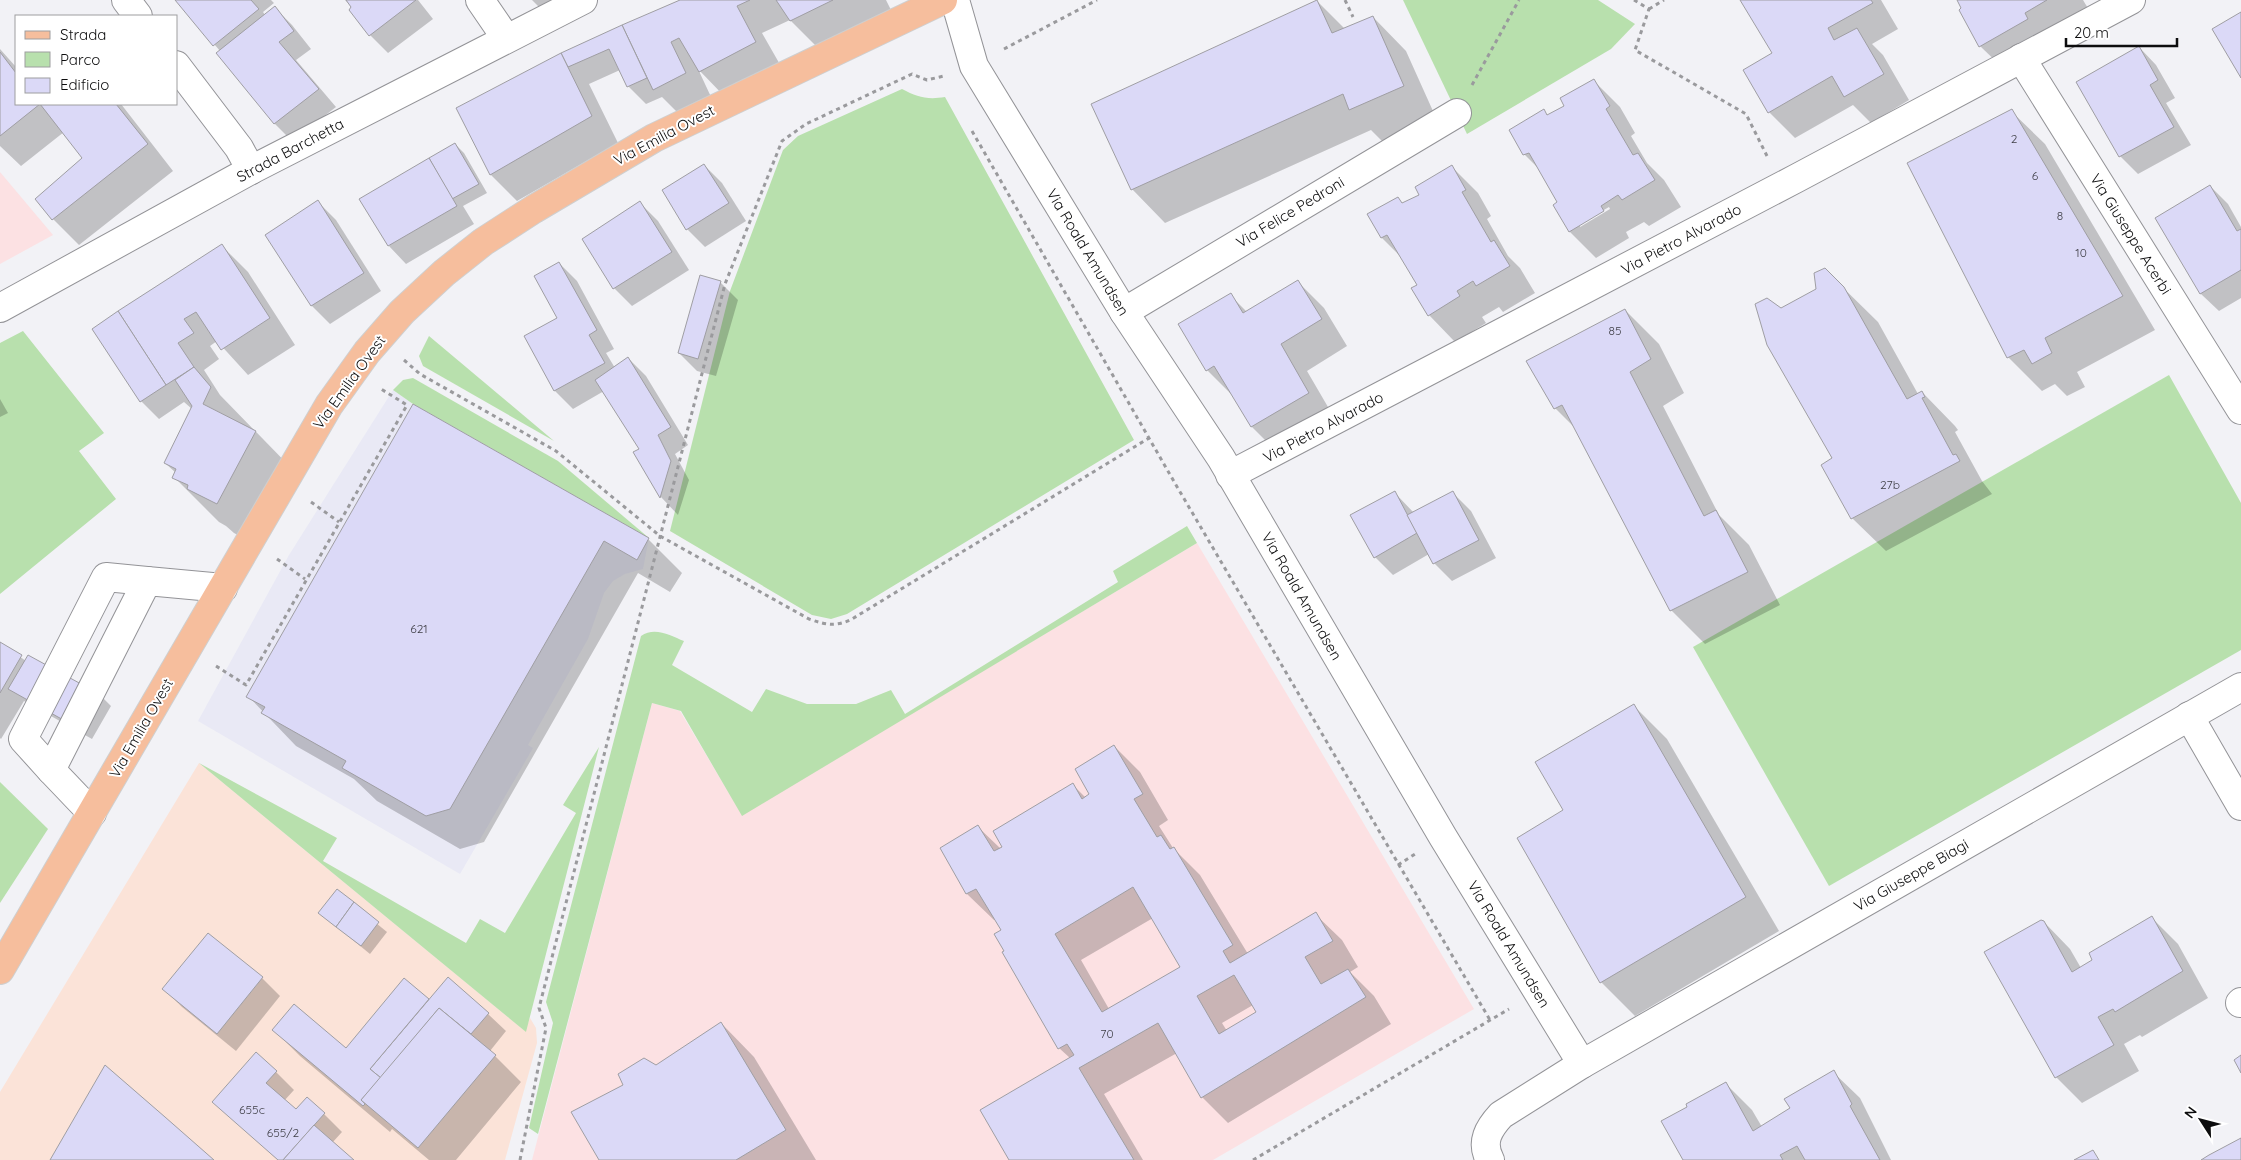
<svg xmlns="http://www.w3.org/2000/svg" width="2241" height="1160" font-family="Quicksand,sans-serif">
<rect width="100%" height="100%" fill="#f2f2f6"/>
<path fill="#e9e9f5" d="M393 390 413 404 649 538 643 569 625 574 613 581 604 593 588 639 528 745 533 748 460 874 198 721 289 555Z"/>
<path fill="#fbe3d8" d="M199 763 525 1031 530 1018 536 1028 537 1043 505 1160H0V1092Z"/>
<g fill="#fce1e3">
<path d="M0 172 53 235 0 264Z"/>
<path d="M1197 543 1474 1009 1213 1160H532L652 703 680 711 742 815Z"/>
</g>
<g fill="#b8e0ad">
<path d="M1403 0H1598L1635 24 1611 49 1467 134Z"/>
<path d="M902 89C917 97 927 100 945 97L1134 440 847 614 831 619 812 615 670 531 730 291 783 150 798 136Z"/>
<path d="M23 331 104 433 79 451 116 499 0 594V343Z"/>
<path d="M429 336 554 441 423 366 419 356Z"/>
<path d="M2169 375 2241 503V650L1829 886 1693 647Z"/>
<path d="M413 378 558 461 649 538 413 404 393 390 403 380Z"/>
<path d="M1187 526 1197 543 742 816 681 711 652 703 538 1134 529 1128 553 1023 546 1002 641 636C655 626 671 636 684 641L672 665 752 712 766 689 807 704H856L891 690 905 714 1118 582 1113 571Z"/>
<path d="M599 747 526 1032 199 763 337 838 323 861 466 943 480 919 505 933 576 813 563 805Z"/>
<path d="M0 782 48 829 0 903Z"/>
</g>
<g fill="#0003" fill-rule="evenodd">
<path d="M177 0H271L274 3 263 12 265 15 274 7 292 25 311 49 296 60 336 107 292 141 274 123 220 51Z"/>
<path d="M345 0H418L433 19 388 53 370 35 350 10 353 8Z"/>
<path d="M532 0H553L541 9Z"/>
<path d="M680 0H886L891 10 817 47 790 20 762 33 782 68 726 98 698 69 712 99 680 115 662 97 646 104 628 86 620 70 589 84 618 143 517 201 491 175 458 108 562 54Z"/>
<path d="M1741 0H1881L1898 29 1872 44 1883 55 1909 100 1871 123 1853 105 1795 138 1769 112 1773 53Z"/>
<path d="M1958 0H2083L2092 15 2007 72 1980 46Z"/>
<path d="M1317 1 1345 29 1373 17 1406 51 1437 120 1383 142 1371 130 1165 223 1132 189Z"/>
<path d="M2139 47 2156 65 2175 98 2166 103 2191 145 2138 174 2120 156Z"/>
<path d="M0 49 16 67V104H121L173 171 79 245 53 219 84 158 64 132 21 166 0 146Z"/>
<path d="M1594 81 1620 107 1635 133 1631 136 1647 163 1664 180 1681 207 1649 226 1644 222 1626 232 1629 238 1596 258 1570 232 1558 202 1540 170 1524 154 1543 111 1548 116 1566 106ZM1609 207 1610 209 1580 227V224Z"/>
<path d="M2011 111 2045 144 2155 330 2077 372 2085 387 2067 396 2055 384 2042 391 2008 357 1908 164Z"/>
<path d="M455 144 464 153 487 193 463 206 474 224 406 264 389 246Z"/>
<path d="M704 165 722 183 746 221 705 247 687 229Z"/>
<path d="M1452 167 1478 193 1491 216 1487 219 1508 256 1520 268 1535 293 1503 312 1499 307 1482 317 1486 323 1455 342 1429 315 1418 285 1401 257 1382 238 1369 215 1398 198 1403 204 1420 195Z"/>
<path d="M2210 186 2228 204 2241 227V298L2219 311 2201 294 2157 218Z"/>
<path d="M318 202 336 220 381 291 330 324 312 306 266 235Z"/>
<path d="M640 203 658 221 689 270 632 306 614 288 583 239Z"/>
<path d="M222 246 248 272 295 345 248 375 217 341 210 346 219 359 204 370 220 395 300 477 262 548 234 533 226 526 219 522 174 477 176 473 165 463 192 409 184 402 159 419 141 401Z"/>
<path d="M559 263 577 281 614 349 606 353 615 368 628 358 646 376 688 445 675 454 689 480 678 515 661 497 635 453 641 449 604 391 573 409 555 391 526 337 559 319Z"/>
<path d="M1824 269 1878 322 1918 394 1922 392 1955 426 1958 430 1955 432 1982 481 1992 494 1886 551 1852 518 1781 310 1817 290Z"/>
<path d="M720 282 738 300 716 376 697 371 679 353Z"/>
<path d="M1298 282 1324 308 1347 346 1307 371 1335 419 1278 453 1252 427 1233 396 1207 370 1230 295 1247 312Z"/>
<path d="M1625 310 1659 344 1684 393 1663 406 1719 515 1749 545 1780 605 1705 644 1671 610 1576 429 1555 408Z"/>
<path d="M0 399 8 413 0 417Z"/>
<path d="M414 405 648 539 682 573 670 592 638 573 484 842 460 849 377 801 354 779 296 746 248 696Z"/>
<path d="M1395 493 1414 513 1453 493 1471 511 1496 558 1452 581 1434 563 1429 554 1393 575 1375 557Z"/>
<path d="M0 643 26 661 102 697 111 706 92 739 24 701 1 739 0 738Z"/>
<path d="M1634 706 1667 739 1779 931 1635 1016 1601 982 1564 811Z"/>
<path d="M1114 746 1140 772 1168 820 1159 826 1173 848 1200 875 1248 954 1315 914 1342 940 1358 967 1350 972 1374 996 1391 1024 1228 1123 1202 1097 1177 1053 1104 1094 1143 1160H1010L1070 1058 1059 1048 1006 952 1002 931 995 919 994 920 967 894 942 849 978 827 1001 849 1072 784 1086 798 1091 795ZM1153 918 1182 967 1109 1009 1081 960ZM1253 1005 1257 1013 1227 1031 1222 1023Z"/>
<path d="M337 891 387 932 370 954 320 913Z"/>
<path d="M2152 918 2178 944 2208 998 2142 1037 2140 1035 2124 1044 2139 1071 2082 1103 2056 1077 2044 922 2070 949 2081 968Z"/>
<path d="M208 935 262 978 280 996 236 1051 182 1007 164 989Z"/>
<path d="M404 980 429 1001 488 1014 506 1031 490 1051 521 1082 456 1160H429L392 1129 390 1132 300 1056 274 1030 346 1050Z"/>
<path d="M721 1023 754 1057 816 1160H600L656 1066Z"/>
<path d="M276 1072 294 1090 284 1101 296 1111 324 1114 342 1132 332 1143 352 1160H278L214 1102Z"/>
<path d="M1833 1072 1860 1098 1891 1160H1684L1688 1107 1726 1084 1752 1110 1762 1127 1791 1108Z"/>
</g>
<g fill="#dbd9f7" stroke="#9f9ea3" fill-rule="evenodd">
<path d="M175 0H251L259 9 213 46Z"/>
<path d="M346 0H416L369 36 349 10 351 7Z"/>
<path d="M680 0H750L737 6 756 42 699 72 679 38 671 42 686 73 653 90 622 25Z"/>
<path d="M776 0H833L790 21Z"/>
<path d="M1317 0 1332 33 1373 16 1404 86 1349 110 1343 94 1131 190 1091 104Z"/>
<path d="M1740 0H1871L1873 3 1828 28 1834 40 1857 28 1884 74 1844 97 1832 76 1768 113 1743 70 1772 53Z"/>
<path d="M1957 0H2047L2025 13 2028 19 1979 47 1959 10 1961 8Z"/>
<path d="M275 6 294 31 279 42 319 89 274 124 216 53Z"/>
<path d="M2241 12V78L2212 29Z"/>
<path d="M622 25 647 78 627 87 609 49 568 67 561 53Z"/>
<path d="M2139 46 2158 80 2150 85 2174 127 2119 157 2076 82Z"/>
<path d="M0 52 16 73V104H116L148 144 52 220 35 199 82 158 40 104 0 136Z"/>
<path d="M561 53 592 116 490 175 456 108Z"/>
<path d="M1594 79 1610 106 1606 109 1633 155 1638 153 1655 180 1622 200 1618 195 1601 206 1604 211 1569 232 1553 205 1557 202 1529 153 1523 155 1509 130 1544 109 1547 115 1564 106 1560 98Z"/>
<path d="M2012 109 2123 296 2045 338 2052 353 2032 364 2024 350 2007 358 1907 163Z"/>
<path d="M455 143 479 184 452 199 429 158Z"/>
<path d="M429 158 457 206 388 246 359 199Z"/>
<path d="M704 164 729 203 686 230 662 190Z"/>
<path d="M1452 165 1466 190 1462 192 1491 242 1494 240 1510 266 1476 286 1473 281 1457 291 1460 296 1428 316 1411 288 1417 285 1387 235 1381 238 1367 214 1398 197 1402 203 1419 195 1415 187Z"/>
<path d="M2210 185 2237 231 2241 229V270L2200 294 2155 218Z"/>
<path d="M318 200 364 273 311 306 265 235Z"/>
<path d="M640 201 672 252 613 289 582 239Z"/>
<path d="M222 244 270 318 221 350 196 312 184 319 194 333 178 343 194 367 166 385 118 311Z"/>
<path d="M559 262 597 330 589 335 605 363 554 391 524 336 557 318 534 276Z"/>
<path d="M1825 268 1844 287 1907 399 1922 391 1925 397 1922 398 1953 455 1956 454 1960 461 1851 519 1821 465 1832 458 1767 345 1755 304 1767 298 1781 308 1816 289 1814 273Z"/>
<path d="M700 275 721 281 698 359 678 353Z"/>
<path d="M1298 280 1322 319 1281 344 1309 393 1251 427 1214 366 1206 371 1178 324 1231 293 1243 313Z"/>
<path d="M1625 309 1651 359 1630 372 1704 516 1716 510 1748 572 1670 611 1562 405 1554 409 1526 361Z"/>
<path d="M118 311 166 385 140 402 92 329Z"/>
<path d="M628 357 671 427 658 435 671 461 660 498 633 452 639 449 595 380Z"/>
<path d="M194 367 211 387 203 404 256 431 217 504 187 489 188 485 172 478 176 469 164 463 192 406 175 380Z"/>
<path d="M413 404 649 538 637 560 604 541 450 809 426 816 342 768 346 761 261 713 265 707 246 697Z"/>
<path d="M1395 491 1417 533 1374 558 1350 515Z"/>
<path d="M1453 491 1479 540 1433 564 1407 515Z"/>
<path d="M0 642 22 655 0 693Z"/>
<path d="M28 655 103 696 83 731 8 689Z"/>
<path d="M1634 704 1746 897 1600 983 1517 838 1563 810 1535 762Z"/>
<path d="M1114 745 1143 794 1134 799 1157 837 1161 835 1170 849 1174 847 1233 945 1223 951 1230 963 1316 912 1333 941 1305 957 1321 984 1348 969 1366 997 1201 1098 1158 1023 1079 1068 1134 1160H1009L980 1110 1074 1055 1067 1044 1058 1049 1002 952 1004 951 994 934 1001 930 976 889 966 894 940 848 978 825 994 851 1002 847 993 831 1073 783 1082 799 1089 794 1075 769ZM1133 887 1180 967 1102 1012 1055 934ZM1234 975 1256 1012 1219 1034 1197 996Z"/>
<path d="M337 889 354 902 336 927 318 913Z"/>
<path d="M354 902 379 922 361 946 336 927Z"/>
<path d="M2152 916 2183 971 2115 1012 2113 1009 2098 1017 2114 1045 2055 1078 1984 952 2041 920 2044 921 2072 972 2092 960 2089 953Z"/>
<path d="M208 933 263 977 217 1034 162 989Z"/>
<path d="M448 977 489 1013 471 1034 439 1008 381 1078 370 1069Z"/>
<path d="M404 978 429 999 370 1069 381 1078 361 1100 365 1104 363 1106 272 1030 294 1004 346 1048Z"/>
<path d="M439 1008 496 1055 418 1148 361 1100Z"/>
<path d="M721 1022 786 1130 736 1160H599L571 1112 623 1085 618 1074 644 1058 656 1065Z"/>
<path d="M256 1052 277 1071 266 1083 296 1109 307 1097 325 1113 283 1160H278L212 1102Z"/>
<path d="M2241 1055V1073L2234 1060Z"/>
<path d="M105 1065 165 1117 214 1160H50Z"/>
<path d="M1834 1070 1852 1104 1850 1106 1880 1160H1805L1797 1146 1780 1155 1783 1160H1683L1661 1121 1687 1107 1686 1104 1726 1082 1753 1131 1790 1108 1784 1099Z"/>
<path d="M314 1125 354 1160H283Z"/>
<path d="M2241 1138V1160H2201L2209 1155Z"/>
<path d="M2093 1150 2099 1160H2074Z"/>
</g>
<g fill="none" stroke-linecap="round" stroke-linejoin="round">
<g stroke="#939397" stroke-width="30">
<g id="minor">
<path d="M126 0 138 16"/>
<path d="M480 0 506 38"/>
<path d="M955 0 974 66 1124 312 1221 458 1443 837 1582 1064"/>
<path d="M2021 58 2241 410"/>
<path d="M176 65 239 148 251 170"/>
<path d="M0 308 251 170 583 0"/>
<path d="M1124 312 1457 113"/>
<path d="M1230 475 1797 178 2131 0"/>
<path d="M2189 716 2241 806"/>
<path d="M51 770 23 739 106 577 147 581"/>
<path d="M92 813 51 770 147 581 223 588"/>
<path d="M2240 1003 2241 1002"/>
<path d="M1490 1160C1480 1142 1489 1128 1501 1115L1582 1064 2241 687"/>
</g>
</g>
<g stroke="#cfcfcf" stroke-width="30">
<path id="major" d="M0 970 329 405 367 352 402 312 444 273 483 242 534 209 654 138 943 0"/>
</g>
<g stroke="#9a9a9d" stroke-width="3" stroke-dasharray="4 4" stroke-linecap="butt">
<path d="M1345 0 1353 17"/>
<path d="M1634 0 1649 9 1635 50 1746 114 1767 156"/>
<path d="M1649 9 1664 0"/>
<path d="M1004 49 1097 0"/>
<path d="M1472 85 1519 0"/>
<path d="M972 131 1176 485 1490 1020"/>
<path d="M404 360 420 374 556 451 660 536 809 619C826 625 836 627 852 619L1149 438"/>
<path d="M311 502 339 522"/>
<path d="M277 559 305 579"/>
<path d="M216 666 246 685 407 405 381 389"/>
<path d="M1398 865 1415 854"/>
<path d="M520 1160 546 1028 539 1008 725 284 782 141 806 124 912 74 927 80 944 76"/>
<path d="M1253 1160 1509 1009"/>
</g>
<use href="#minor" stroke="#fff" stroke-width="28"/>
<use href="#major" stroke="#f6be9d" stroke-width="28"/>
</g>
<g text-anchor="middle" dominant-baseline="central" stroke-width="4" stroke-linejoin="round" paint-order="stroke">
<g font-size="12" fill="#404048">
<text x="2014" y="138">2</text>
<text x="2035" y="175">6</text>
<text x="2060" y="215">8</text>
<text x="2081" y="252">10</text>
<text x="1615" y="330">85</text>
<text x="1890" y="484">27b</text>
<text x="419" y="628">621</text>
<text x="1107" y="1033">70</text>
<text x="252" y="1109">655c</text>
<text x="283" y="1132">655/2</text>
</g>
<g font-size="15" fill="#0d0d0e" stroke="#fff">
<text transform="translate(664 135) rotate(-28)">Via Emilia Ovest</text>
<text transform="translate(290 150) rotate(-28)">Strada Barchetta</text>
<text transform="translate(1290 212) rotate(-31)">Via Felice Pedroni</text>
<text transform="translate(2131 234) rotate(58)">Via Giuseppe Acerbi</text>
<text transform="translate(1681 239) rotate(-28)">Via Pietro Alvarado</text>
<text transform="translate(1088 252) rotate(59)">Via Roald Amundsen</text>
<text transform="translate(349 382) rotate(-54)">Via Emilia Ovest</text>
<text transform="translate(1323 427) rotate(-28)">Via Pietro Alvarado</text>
<text transform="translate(1302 596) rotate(60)">Via Roald Amundsen</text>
<text transform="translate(141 728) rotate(-60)">Via Emilia Ovest</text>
<text transform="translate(1911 875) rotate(-30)">Via Giuseppe Biagi</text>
<text transform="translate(1509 944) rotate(59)">Via Roald Amundsen</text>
</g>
</g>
<rect x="15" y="15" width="162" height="90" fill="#ffffff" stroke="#9e9e9f"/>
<rect x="25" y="31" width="25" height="8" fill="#f6be9d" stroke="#9e9e9f"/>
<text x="60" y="40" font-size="15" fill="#0d0d0e">Strada</text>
<rect x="25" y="52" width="25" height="15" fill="#b8e0ad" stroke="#9e9e9f"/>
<text x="60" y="65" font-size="15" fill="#0d0d0e">Parco</text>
<rect x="25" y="78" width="25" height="15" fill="#dbd9f7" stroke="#9e9e9f"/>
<text x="60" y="90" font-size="15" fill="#0d0d0e">Edificio</text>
<g transform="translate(2201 1120) rotate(306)" stroke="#ffffff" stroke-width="4" paint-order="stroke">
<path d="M0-4L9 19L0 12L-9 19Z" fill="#0d0d0e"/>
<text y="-8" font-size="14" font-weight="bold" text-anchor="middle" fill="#0d0d0e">N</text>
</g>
<path d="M2066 38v8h111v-8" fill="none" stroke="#0d0d0e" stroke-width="2.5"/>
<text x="2074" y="38" font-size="15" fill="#0d0d0e" stroke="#ffffff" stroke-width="4" paint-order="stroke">20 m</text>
</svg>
